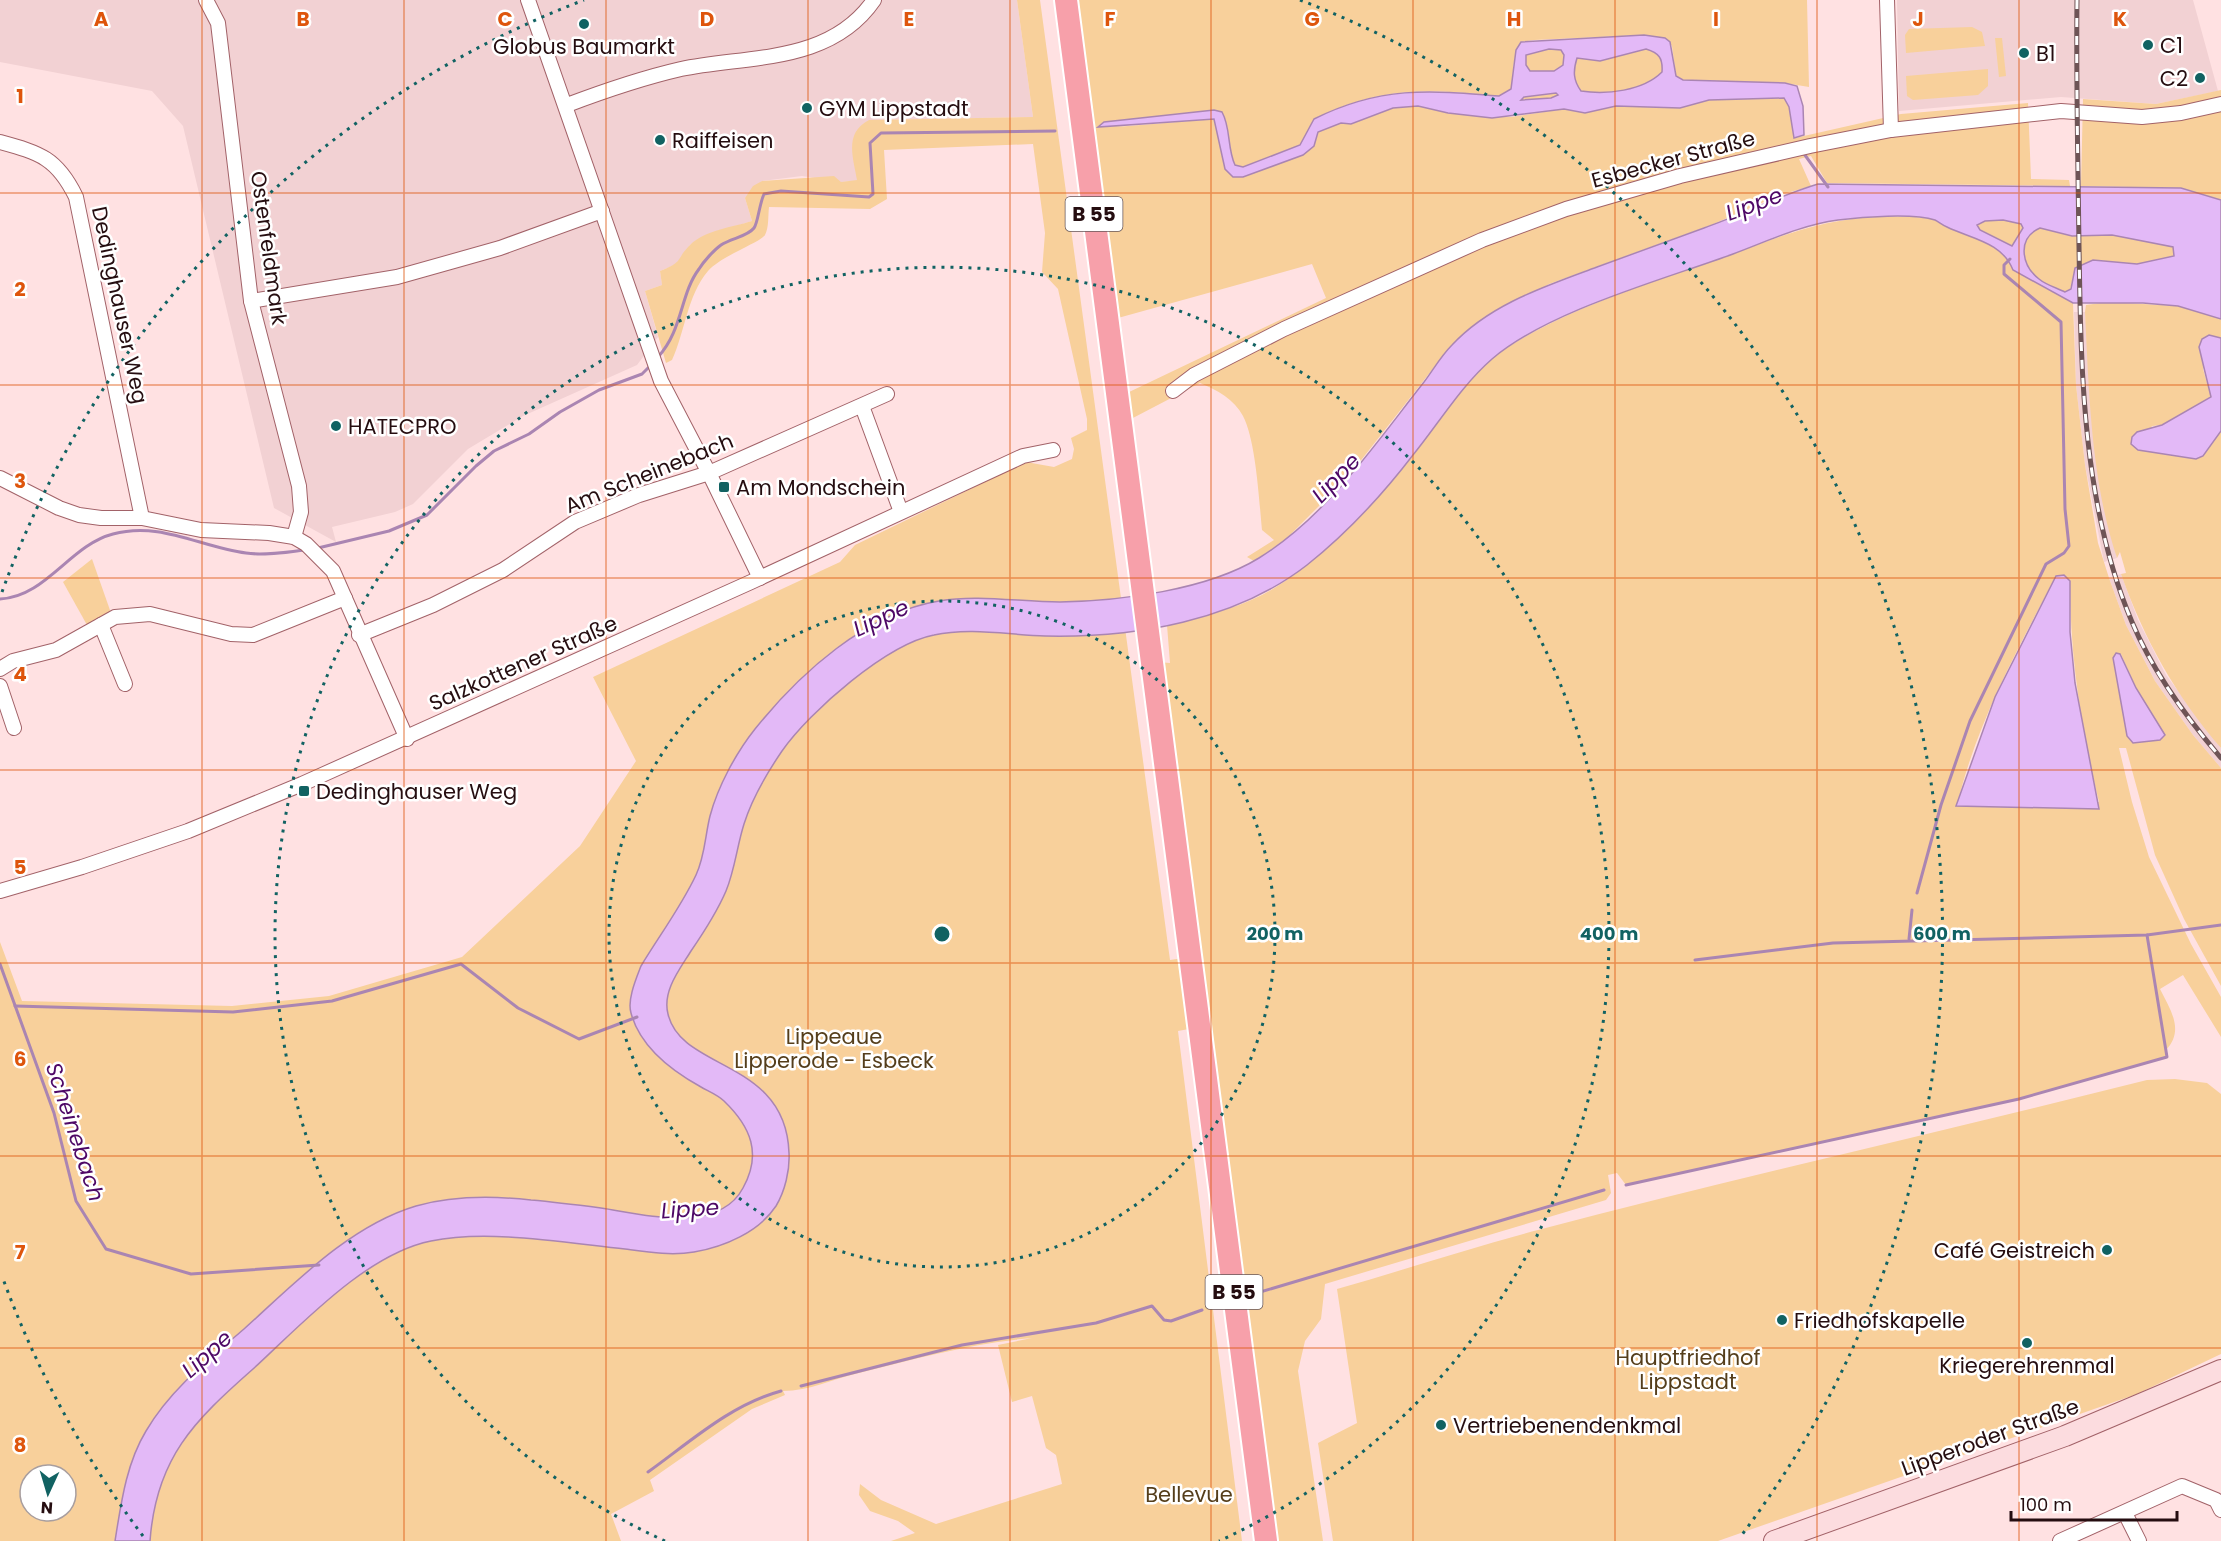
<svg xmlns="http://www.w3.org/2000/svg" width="2221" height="1541" font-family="Poppins,sans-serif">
<rect width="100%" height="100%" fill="#ffe1e2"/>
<g fill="#f2d1d3">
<path d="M0 0H1017L1033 117 869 120 857 181 841 182 802 176 762 181 745 198 752 221 704 236 690 245 677 264 660 271 662 285 645 291 658 337 637 365 523 416 468 449 413 504 395 512 332 527 336 542 274 508 183 126 152 91 0 62Z"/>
<path d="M1897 0H2193L2218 91 2156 104 2061 97 1899 111Z"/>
<path d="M2074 312H2085L2098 465 2117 558 2104 562 2085 465 2076 385Z"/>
<path d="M2121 574 2138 620 2166 675 2221 748V768L2193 735 2155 681 2126 625 2109 578Z"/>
</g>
<g fill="#f8d09b" fill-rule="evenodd">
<path d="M1017 0H1040L1170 960 1196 956 1157 662 1170 663 1167 625C1199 617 1232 610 1262 595 1311 571 1383 495 1416 452 1441 419 1465 376 1500 352 1564 310 1641 286 1712 261 1767 242 1817 219 1876 217 1893 216 1915 216 1932 219 1941 221 1957 231 1968 235 1987 242 2007 251 2014 270L2073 303 2076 385 2085 465 2098 543 2109 578 2126 625 2155 681 2193 735 2221 768V986L2184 919 2155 855 2126 748H2119L2132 802 2149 857 2191 944 2221 997V1037L2183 975 2160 989C2170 1009 2185 1030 2166 1050L2167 1057 2019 1099 1626 1185 1617 1173 1608 1175 1611 1193 1606 1200 1325 1284 1321 1319 1305 1341 1298 1371 1323 1541H1275L1205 1026 1178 1031 1242 1541H891L915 1533 898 1521 870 1511 859 1495 860 1484 881 1500 936 1524 1062 1484 1056 1455 1046 1448 1032 1396 1012 1402 998 1345 1032 1338C973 1343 917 1358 859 1373 833 1379 809 1391 783 1391L785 1395 752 1409 650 1480 654 1491 611 1514 621 1541H0V942L22 1001 232 1006 329 996 462 957 580 846 636 761 593 677 840 562 855 545 1026 462 1054 467 1072 459 1074 449 1071 438 1087 430V419L1058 289 1042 272 1045 233 1033 144 884 150 887 199 870 209 769 207C768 215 769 228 765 235 761 242 721 256 708 271 687 296 685 332 672 360L666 363 645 291 662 285 660 271C685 261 675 260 690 245 705 230 733 227 752 221L745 198 753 186 762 181 834 176 841 182 857 180C853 157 844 133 869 120L1033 117ZM2056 576 2070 581C2070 657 2081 728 2099 802L1957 806C1975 726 2018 648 2056 576ZM2121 654 2136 688 2165 735 2127 736 2113 658ZM30 1475H66V1511H30Z"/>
<path d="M1073 0H1807L1809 87 1785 83 1683 80 1676 76 1672 46 1665 38 1643 35 1534 40 1521 42 1514 61 1511 89 1499 96C1428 89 1380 86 1314 119L1300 145 1243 167 1235 165C1227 148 1231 128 1222 112L1116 127 1214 119C1223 139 1216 160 1234 177L1314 146 1317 132 1341 123 1351 124 1393 108 1418 106 1448 113 1511 117 1564 109 1585 113 1616 106 1680 108 1709 100 1784 98 1789 107 1795 138 1901 114 2028 103 2031 179 2069 180 2070 186 1827 183 1811 156 1799 159 1811 186 1780 195 1711 225 1549 284 1450 347 1347 478 1284 541 1254 561 1247 557 1274 540 1262 530C1259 500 1256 441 1243 416 1234 399 1217 390 1200 383L1131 419 1127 393 1326 298 1312 264 1118 318Z"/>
<path d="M1972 27 1982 32 1985 46 1906 53 1905 35 1909 29Z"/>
<path d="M1995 38H2002L2006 76 1999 77Z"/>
<path d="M1549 49 1561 50 1564 55 1563 65 1554 71H1530L1526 65V55Z"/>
<path d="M1646 49C1659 53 1663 58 1663 72 1643 91 1607 95 1581 91 1573 79 1573 71 1577 58L1600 61Z"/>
<path d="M1988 69V86L1978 95 1913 100 1907 96 1906 76Z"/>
<path d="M2221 90V200L2181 188 2081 186 2083 99 2156 104Z"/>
<path d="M1556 93 1558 95 1551 98 1521 100 1524 97Z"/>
<path d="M2003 220 2022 224 2023 228 2013 246 1980 230 1977 225 1985 221Z"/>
<path d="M2040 228 2072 236 2112 235 2174 247V257L2137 264 2093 260 2075 268 2070 290 2065 292C2057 288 2046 285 2039 279 2021 265 2017 238 2040 228Z"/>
<path d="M2108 302 2178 306 2221 319V338L2203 369 2211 397 2162 425 2152 426 2138 450 2203 456 2221 431V748C2176 696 2144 639 2121 574L2126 573 2120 552 2117 558C2091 480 2089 393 2085 312L2086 305Z"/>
<path d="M92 559 111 613 87 625 63 582Z"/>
<path d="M2175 1079 2207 1083 2221 1094V1354L2137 1394 1718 1541H1333L1318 1443 1357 1423 1337 1289C1404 1270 1470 1248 1538 1230 1740 1177 1944 1131 2147 1080Z"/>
</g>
<g fill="#e3b9f7" stroke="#aa85b2" stroke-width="1.5" fill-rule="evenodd">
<path d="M1644 35 1665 38 1670 42 1676 76 1683 80 1785 83 1797 86 1803 106 1804 135 1794 138 1789 107 1784 98 1709 100 1680 108 1616 106 1585 113 1564 109 1492 118 1448 113 1418 106 1393 108 1351 124 1341 123 1318 132 1314 146 1303 155 1243 177H1233L1225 169 1214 119 1098 127 1104 122 1214 110 1222 112C1231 128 1227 148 1235 165L1243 167 1300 145 1314 119C1380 86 1428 90 1499 96L1511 89 1516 50 1521 42ZM1549 49 1561 50 1564 55 1563 65 1554 71H1530L1526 65V55ZM1646 49C1659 53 1663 58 1662 72 1643 91 1606 95 1581 91 1573 80 1573 71 1577 58L1600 61ZM1556 93 1558 95 1551 98 1521 100 1524 97Z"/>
<path d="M1818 184 2181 188 2221 200V319L2178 306 2143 303H2073L2013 270C2002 242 1972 239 1947 227 1942 225 1939 222 1935 220 1913 213 1862 217 1838 220 1801 225 1768 241 1733 254 1662 280 1548 311 1492 359 1461 386 1439 423 1413 455 1383 494 1346 534 1307 565 1235 621 1135 638 1045 636 1009 635 970 627 934 635 887 644 810 711 782 751 767 773 752 798 744 824 737 846 735 869 726 891 717 912 704 932 691 951 680 969 662 991 668 1014 681 1071 786 1059 789 1153 790 1170 785 1191 776 1206 759 1232 724 1247 694 1252 671 1256 647 1252 625 1249 567 1243 488 1229 431 1241 366 1254 301 1325 253 1369 194 1421 156 1458 150 1541H115C121 1504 126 1464 146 1431 170 1390 208 1360 244 1329 294 1284 349 1226 416 1206 451 1196 495 1196 531 1200 554 1202 578 1205 601 1208 642 1214 718 1235 743 1188 762 1154 751 1127 724 1101 718 1095 708 1091 701 1087 672 1071 640 1047 631 1013 627 1000 636 979 641 966 659 936 681 907 696 875 705 856 705 836 710 816 718 786 736 753 755 729 800 673 866 613 939 601 978 594 1020 602 1060 602 1120 601 1207 590 1259 558 1327 516 1375 444 1424 382 1433 370 1441 356 1452 345 1490 304 1546 286 1597 267 1633 254 1669 241 1704 228 1743 214 1778 196 1818 184ZM2003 220 2021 224 2023 228 2012 246 1980 230 1977 225 1985 221ZM2040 228 2072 236 2112 235 2173 247 2174 256 2137 264 2093 260 2075 268 2071 289 2065 292C2057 288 2046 285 2039 279 2021 265 2017 238 2040 228Z"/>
<path d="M2209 335 2221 338V431L2203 456 2196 459 2138 450 2131 444 2132 437 2137 432 2162 425 2211 397 2199 347 2202 339Z"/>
<path d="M2064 575 2070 581V632L2075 683 2099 809 1956 806 1995 697 2056 576Z"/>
<path d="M2116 653 2120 654 2136 688 2165 735 2160 740 2133 743 2127 736 2113 658Z"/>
</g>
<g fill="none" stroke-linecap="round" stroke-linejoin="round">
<g stroke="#aa85b2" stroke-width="3">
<path d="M1802 151 1828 187"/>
<path d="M658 357C683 330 680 294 699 269 704 261 714 250 721 245 731 238 747 237 754 228 758 223 759 205 764 194L781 191 869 197 873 194 870 143 881 133 1055 131"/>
<path d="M318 548 389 531 427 515 476 466 494 451 529 434 560 412 599 390 642 374 652 364"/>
<path d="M0 599C46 597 70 545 113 534 160 521 200 547 246 553 265 556 286 552 305 550"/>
<path d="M1917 893 1941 805 1970 721 2046 564 2064 553 2069 546 2065 509 2061 322 2004 274V265L2010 259"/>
<path d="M1909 939 1912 910"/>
<path d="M1695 960 1833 943 2147 935 2221 925"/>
<path d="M0 964 54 1113 76 1201 106 1249 191 1274 319 1265"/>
<path d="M15 1006 233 1012 332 1001 461 964 518 1008 579 1039 637 1017"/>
<path d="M1626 1185 2019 1099 2167 1057 2147 935"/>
<path d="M1250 1295 1604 1190"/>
<path d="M801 1386 962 1345 1096 1323 1152 1306 1164 1320 1171 1321 1202 1310"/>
<path d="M648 1472C690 1442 730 1405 781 1391"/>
</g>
<g stroke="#a26268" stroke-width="16">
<g id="minor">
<path d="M206 0 218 23 251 301 299 486 301 512 294 537"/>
<path d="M528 0 661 381 709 473 760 578"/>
<path d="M1887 0 1891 130"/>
<path d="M567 105C604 91 642 78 681 69 749 55 830 64 874 0"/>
<path d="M0 142C40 153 57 158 76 197L142 518"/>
<path d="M251 301 397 277 500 248 602 211"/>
<path d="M1173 391 1194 375 1284 329 1482 240 1566 209 1680 176 1810 146 1891 130 2061 111 2142 117 2181 113 2221 104"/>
<path d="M862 406 901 512"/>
<path d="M0 478 59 508 79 515 101 518H142L201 530 269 533 294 537 306 544 333 571 407 739"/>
<path d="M101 625 125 684"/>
<path d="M359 635 433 605 503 570 575 522 639 495 709 473 887 394"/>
<path d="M0 669 13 661 56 650 115 617 150 614 231 634 253 635 345 598"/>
<path d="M0 686 14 728"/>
<path d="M0 891 82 867 188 831 302 784 751 582 1023 456 1053 450"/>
<path d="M2125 1513 2139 1541"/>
<path d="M2060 1541 2182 1486 2216 1500 2221 1510"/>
</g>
</g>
<g stroke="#a26268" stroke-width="22">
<path id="secondary" d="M1774 1541 2065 1436 2221 1370"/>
</g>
<g stroke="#fff" stroke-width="26">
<path id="trunk" d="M1066 0 1266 1541"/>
</g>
<use href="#minor" stroke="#fff" stroke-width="14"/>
<use href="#secondary" stroke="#fcdcdf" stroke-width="20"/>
<use href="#trunk" stroke="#f7a0aa" stroke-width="22"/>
<g stroke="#6e5456" stroke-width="5">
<path id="rail" d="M2077 0C2076 82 2078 164 2079 246 2081 371 2082 504 2132 622 2153 672 2186 717 2221 758"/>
</g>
<use href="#rail" stroke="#fff" stroke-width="3" stroke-dasharray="9" stroke-linecap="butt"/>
</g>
<path fill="none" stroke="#de550c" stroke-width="1.5" stroke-opacity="0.55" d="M202 0V1541M404 0V1541M606 0V1541M808 0V1541M1010 0V1541M1211 0V1541M1413 0V1541M1615 0V1541M1817 0V1541M2019 0V1541M0 193H2221M0 385H2221M0 578H2221M0 770H2221M0 963H2221M0 1156H2221M0 1348H2221"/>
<g fill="none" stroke="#116262" stroke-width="3" stroke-dasharray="3 6">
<circle cx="942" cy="934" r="333"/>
<path d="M665 1541A667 667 0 1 1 1219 1541"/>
<path d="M143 1536A1000 1000 0 0 1 2 1276M2 592A1000 1000 0 0 1 584 0M1300 0A1000 1000 0 0 1 1741 1536"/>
</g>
<g fill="#116262" stroke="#fff" stroke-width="2">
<circle cx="584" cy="24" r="6"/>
<circle cx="2148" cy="45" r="6"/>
<circle cx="2024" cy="53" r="6"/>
<circle cx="2200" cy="78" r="6"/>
<circle cx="807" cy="108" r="6"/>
<circle cx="660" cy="140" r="6"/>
<circle cx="336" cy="426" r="6"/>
<rect x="718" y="481" width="12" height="12" rx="3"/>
<rect x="298" y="785" width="12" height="12" rx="3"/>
<circle cx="2107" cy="1250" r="6"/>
<circle cx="1782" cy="1320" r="6"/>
<circle cx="2027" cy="1343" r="6"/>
<circle cx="1441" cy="1425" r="6"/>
</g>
<g text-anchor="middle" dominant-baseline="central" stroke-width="5" stroke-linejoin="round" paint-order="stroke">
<g fill="#fff" stroke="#665658" stroke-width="1.5">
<rect x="1065.5" y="197" width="57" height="34" rx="4.5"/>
<rect x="1205.5" y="1275" width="57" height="34" rx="4.5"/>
</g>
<g font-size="20" font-weight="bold" fill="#250d10">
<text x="1094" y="214">B 55</text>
<text x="1234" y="1292">B 55</text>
</g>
<g font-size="21" fill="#250d10" stroke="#fff" text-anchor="start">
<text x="2160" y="45">C1</text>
<text x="584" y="46" text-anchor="middle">Globus Baumarkt</text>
<text x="2036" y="53">B1</text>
<text x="2188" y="78" text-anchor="end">C2</text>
<text x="819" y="108">GYM Lippstadt</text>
<text x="672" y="140">Raiffeisen</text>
<text x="348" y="426">HATECPRO</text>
<text x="736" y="487">Am Mondschein</text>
<text x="316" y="791">Dedinghauser Weg</text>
<text x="2095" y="1250" text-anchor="end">Café Geistreich</text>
<text x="1794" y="1320">Friedhofskapelle</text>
<text x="2027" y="1365" text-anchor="middle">Kriegerehrenmal</text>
<text x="1453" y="1425">Vertriebenendenkmal</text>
</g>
<g font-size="21" fill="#250d10" stroke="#fff">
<text transform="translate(1673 159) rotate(-15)">Esbecker Straße</text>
<text transform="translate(269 248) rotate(82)">Ostenfeldmark</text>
<text transform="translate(120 305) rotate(78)">Dedinghauser Weg</text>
<text transform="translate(649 473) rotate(-22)">Am Scheinebach</text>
<text transform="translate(523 663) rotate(-24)">Salzkottener Straße</text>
<text transform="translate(1990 1437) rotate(-20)">Lipperoder Straße</text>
</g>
<g font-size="21" fill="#553e1b" stroke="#fff">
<text x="834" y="1036">Lippeaue<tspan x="834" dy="24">Lipperode - Esbeck</tspan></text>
<text x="1688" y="1357">Hauptfriedhof<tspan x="1688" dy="24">Lippstadt</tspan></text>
<text x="1189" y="1494">Bellevue</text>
</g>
<g font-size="22" font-style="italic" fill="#4e0866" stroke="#fff">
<text transform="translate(1754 204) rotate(-20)">Lippe</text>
<text transform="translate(1336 478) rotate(-46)">Lippe</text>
<text transform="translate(881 618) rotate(-25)">Lippe</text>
<text transform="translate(75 1132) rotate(72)">Scheinebach</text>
<text transform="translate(690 1209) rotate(-4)">Lippe</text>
<text transform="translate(207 1354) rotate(-42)">Lippe</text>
</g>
</g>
<g font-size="20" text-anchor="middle" font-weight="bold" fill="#de550c" stroke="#fff" stroke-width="5" stroke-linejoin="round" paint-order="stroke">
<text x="101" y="26">A</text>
<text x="303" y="26">B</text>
<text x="505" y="26">C</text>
<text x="707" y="26">D</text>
<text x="909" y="26">E</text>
<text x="1110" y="26">F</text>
<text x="1312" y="26">G</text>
<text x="1514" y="26">H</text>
<text x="1716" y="26">I</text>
<text x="1918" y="26">J</text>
<text x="2120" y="26">K</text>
<text x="20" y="103">1</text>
<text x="20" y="296">2</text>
<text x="20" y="488">3</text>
<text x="20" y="681">4</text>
<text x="20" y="874">5</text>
<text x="20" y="1066">6</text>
<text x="20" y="1259">7</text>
<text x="20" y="1452">8</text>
</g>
<circle cx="942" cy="934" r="9" fill="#116262" stroke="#fff" stroke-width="3"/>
<g font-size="18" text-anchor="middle" font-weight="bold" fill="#116262" stroke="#fff" stroke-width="5" stroke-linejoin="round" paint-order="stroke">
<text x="1275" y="940">200 m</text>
<text x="1609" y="940">400 m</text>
<text x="1942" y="940">600 m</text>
</g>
<g transform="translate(48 1493) rotate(184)"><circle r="28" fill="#ffffff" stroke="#a89e9f" stroke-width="1.5"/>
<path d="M0-4.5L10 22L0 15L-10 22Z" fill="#116262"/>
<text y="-9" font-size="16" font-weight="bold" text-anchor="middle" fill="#250d10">N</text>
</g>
<path d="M2011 1511v9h166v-9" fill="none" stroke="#250d10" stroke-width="3"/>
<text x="2020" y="1511" font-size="18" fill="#250d10" stroke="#ffffff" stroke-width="4.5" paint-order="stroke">100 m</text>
</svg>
